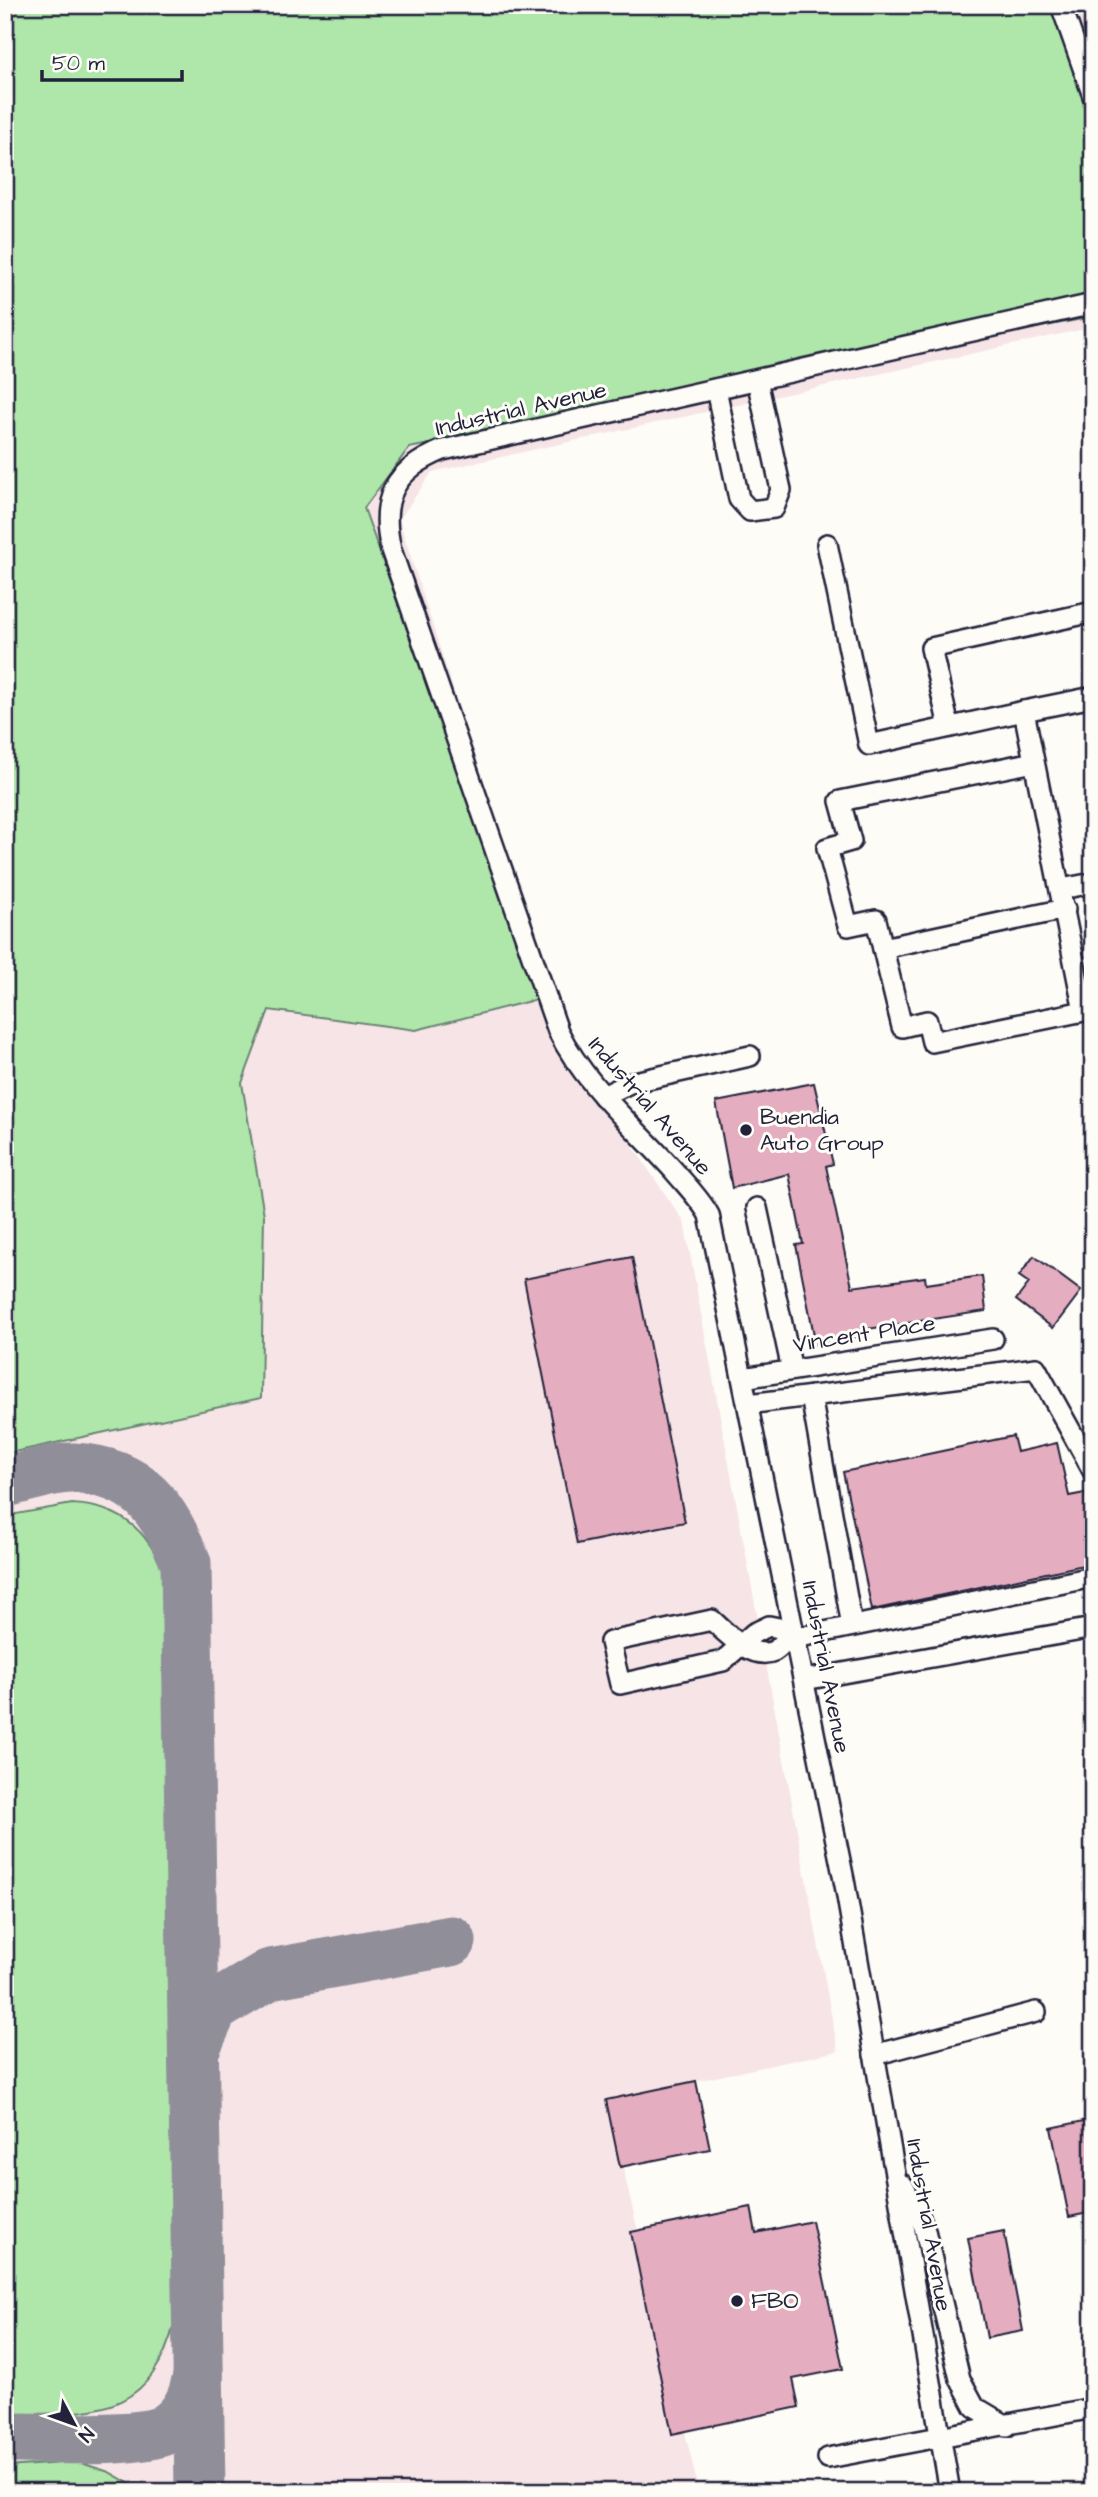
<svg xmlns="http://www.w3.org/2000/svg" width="1098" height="2497" font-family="'Architects Daughter',sans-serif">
<rect width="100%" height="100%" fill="#fdfcf7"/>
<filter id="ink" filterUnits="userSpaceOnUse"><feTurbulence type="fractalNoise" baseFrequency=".0143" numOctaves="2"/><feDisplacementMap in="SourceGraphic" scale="14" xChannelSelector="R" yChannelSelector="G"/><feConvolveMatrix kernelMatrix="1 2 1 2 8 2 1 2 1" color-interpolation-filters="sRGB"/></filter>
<g filter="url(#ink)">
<path fill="#f6e4e6" d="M5 5H1079L1093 49V327L432 472 399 520 569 1052 684 1222 838 2051 607 2100 699 2492H5Z"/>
<g fill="#afe7ab" stroke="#688473" stroke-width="2">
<path d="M5 5H1062L1093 94V317L409 448 364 508 538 999 416 1030 269 1010 242 1083 264 1215 261 1398 5 1454Z"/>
<path d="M72 1504C118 1506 148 1528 163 1572L175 2321C150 2418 96 2412 12 2415L5 2413V1516Z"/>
<path d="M78 2462 109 2472 144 2492H5V2467Z"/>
</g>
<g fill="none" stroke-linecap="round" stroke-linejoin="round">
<g stroke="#908f99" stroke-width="51">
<path d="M5 1482C26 1478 53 1467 74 1468 141 1472 163 1508 186 1563L200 2492"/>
<path d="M194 2050 213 2008 270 1974 451 1941"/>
<path d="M5 2438C39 2437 140 2444 166 2429 186 2417 194 2398 198 2376"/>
</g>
</g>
<g fill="#e5adc0" stroke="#22223b" stroke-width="2">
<path d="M814 1083 833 1164 826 1166 852 1287 925 1277 926 1284 982 1276 986 1311 861 1330 862 1336 816 1345 796 1245 803 1244 789 1174 732 1188 716 1102Z"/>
<path d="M1034 1256 1081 1291 1053 1328 1016 1300 1029 1283 1019 1276Z"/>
<path d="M632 1257 685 1522 577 1544 524 1279Z"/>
<path d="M1013 1436 1017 1452 1057 1443 1069 1496 1085 1493 1088 1508 1093 1507V1563L872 1610 843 1472Z"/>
<path d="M696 2081 710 2149 620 2167 606 2100Z"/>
<path d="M1093 2119V2212L1069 2217 1051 2128Z"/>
<path d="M751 2207 756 2233 812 2221 843 2369 793 2379 799 2407 672 2434 631 2232Z"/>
<path d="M1004 2231 1023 2331 987 2338 968 2238Z"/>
</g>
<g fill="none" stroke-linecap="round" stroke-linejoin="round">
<g stroke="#22223b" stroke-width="24">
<g id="minor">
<path d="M1061 5 1093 96"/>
<path d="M716 389 739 499 750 511 774 508 781 490 757 380"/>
<path d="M827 544 869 745 1024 711 1084 1011 932 1042 927 1021 902 1027 876 920 848 926 827 848 851 841 840 801 1034 762"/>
<path d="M1024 711 1093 697"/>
<path d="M949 727 931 648 1093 612"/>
<path d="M1061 889 1093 883"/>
<path d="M883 948 1065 909"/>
<path d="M603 1096 630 1083 750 1056"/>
<path d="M757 1208 792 1370"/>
<path d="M743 1378 993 1339"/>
<path d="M811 1396 852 1626"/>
<path d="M748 1404 1036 1368 1093 1471"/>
<path d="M794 1631C788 1637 781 1647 774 1651 752 1661 726 1633 712 1620L610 1642 620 1684 723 1661 754 1633 769 1626 794 1631"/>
<path d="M795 1638 1093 1577"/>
<path d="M804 1680 1093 1628"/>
<path d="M874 2055 1036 2012"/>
<path d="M903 2185 924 2226 960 2379 975 2407 1007 2426"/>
<path d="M828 2458 1093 2408"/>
<path d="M950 2492 845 1885 709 1215C700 1199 687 1186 675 1172 634 1126 586 1087 558 1031L391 550C379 498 394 470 443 450L1093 304"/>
</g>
</g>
<use href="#minor" stroke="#fdfcf7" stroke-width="19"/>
</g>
</g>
<g fill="#22223b" stroke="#fdfcf7" stroke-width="2.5">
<circle cx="746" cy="1130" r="7"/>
<circle cx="737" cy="2301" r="7"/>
</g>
<g text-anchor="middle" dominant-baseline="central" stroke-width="6" stroke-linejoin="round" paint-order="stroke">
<g font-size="23" fill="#22223b" stroke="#fdfcf7">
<text transform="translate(521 409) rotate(-13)">Industrial Avenue</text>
<text transform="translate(650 1106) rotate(49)">Industrial Avenue</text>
<text transform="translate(864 1334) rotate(-9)">Vincent Place</text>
<text transform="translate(826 1667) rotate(79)">Industrial Avenue</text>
<text transform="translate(929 2225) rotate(80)">Industrial Avenue</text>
</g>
<g font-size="23" fill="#22223b" stroke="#fdfcf7" text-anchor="start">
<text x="760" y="1117">Buendia<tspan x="760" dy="26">Auto Group</tspan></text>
<text x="751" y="2301">FBO</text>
</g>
</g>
<rect width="1098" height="2497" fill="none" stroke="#fdfcf7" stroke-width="28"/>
<rect x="14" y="14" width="1070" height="2469" fill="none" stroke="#22223b" stroke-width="2.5" filter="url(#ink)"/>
<g transform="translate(74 2424) rotate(131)" stroke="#fdfcf7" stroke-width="5" paint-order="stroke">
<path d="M0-5L12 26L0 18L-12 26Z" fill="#22223b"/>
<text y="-10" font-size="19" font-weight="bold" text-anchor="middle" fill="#22223b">N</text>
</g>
<path d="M42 70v10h140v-10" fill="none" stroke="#22223b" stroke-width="3.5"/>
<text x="52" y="70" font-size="21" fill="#22223b" stroke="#fdfcf7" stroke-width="5" paint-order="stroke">50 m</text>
</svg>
